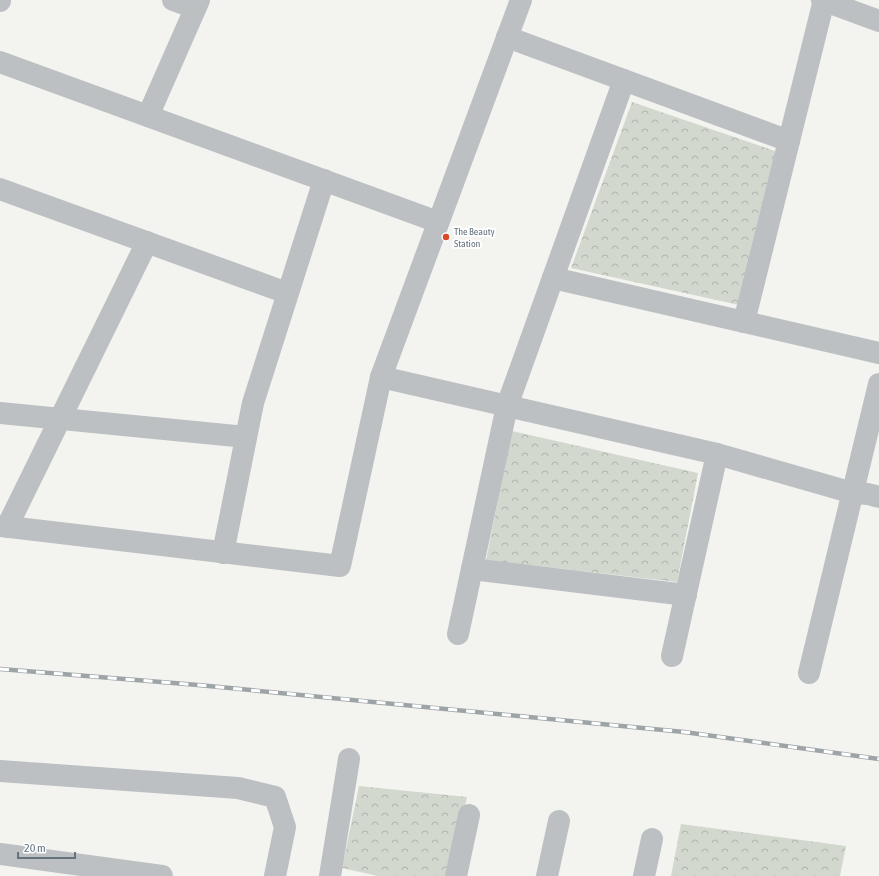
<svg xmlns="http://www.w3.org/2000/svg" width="879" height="876" font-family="'Asap Condensed',sans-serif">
<defs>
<pattern id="park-crowns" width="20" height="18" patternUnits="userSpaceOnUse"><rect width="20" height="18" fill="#d3d8cf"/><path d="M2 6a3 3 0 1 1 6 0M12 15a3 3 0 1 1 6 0" fill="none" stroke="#afb4ad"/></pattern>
</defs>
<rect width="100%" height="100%" fill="#f3f3ef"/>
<g fill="url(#park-crowns)">
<path d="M632 102 778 152 739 305 571 268Z"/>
<path d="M512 431 698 473 677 582 486 560Z"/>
<path d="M359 786 467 797 449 876H378L342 868Z"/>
<path d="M681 824 846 846 840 876H671Z"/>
</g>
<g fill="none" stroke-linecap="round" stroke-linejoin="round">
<g stroke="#bcc0c3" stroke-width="22">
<path d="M173 0 195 8"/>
<path d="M822 0 879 21"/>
<path d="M0 1V0"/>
<path d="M507 37 789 141"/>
<path d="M0 62 438 222"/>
<path d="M148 116 199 0"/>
<path d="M0 189 287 293"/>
<path d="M553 278 879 353"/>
<path d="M744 322 824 0"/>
<path d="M381 377 717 454 853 493 868 494 879 497"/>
<path d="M0 413 246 437"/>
<path d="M0 526 340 566 381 377 521 0"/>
<path d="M7 527 147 242"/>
<path d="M223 553 253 403 324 180"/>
<path d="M472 569 686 595"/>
<path d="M458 634 507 406 624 80"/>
<path d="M672 656 717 454"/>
<path d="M809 673 879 384"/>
<path d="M0 771 238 788 275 797 285 827 275 876"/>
<path d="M0 854 162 876"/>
<path d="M330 876 349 759"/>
<path d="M456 876 469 815"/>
<path d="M547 876 559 821"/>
<path d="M644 876 652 839"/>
</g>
<g stroke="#9da4a8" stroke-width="4.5">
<path id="rail" d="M0 669 198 685 684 732 879 759"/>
</g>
<use href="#rail" stroke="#fff" stroke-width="3" stroke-dasharray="9" stroke-linecap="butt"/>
</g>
<circle fill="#db4a27" stroke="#fff" stroke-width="1.5" cx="446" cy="237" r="4"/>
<g text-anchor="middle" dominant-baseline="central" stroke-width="4" stroke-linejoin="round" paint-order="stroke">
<g font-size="10" fill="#63747f" stroke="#fff" text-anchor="start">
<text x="454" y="231">The Beauty<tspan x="454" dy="12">Station</tspan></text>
</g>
</g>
<path d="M18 852v6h57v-6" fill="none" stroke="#63747f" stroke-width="2"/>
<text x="24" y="852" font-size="12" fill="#63747f" stroke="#ffffff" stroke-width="3" paint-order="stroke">20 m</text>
</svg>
